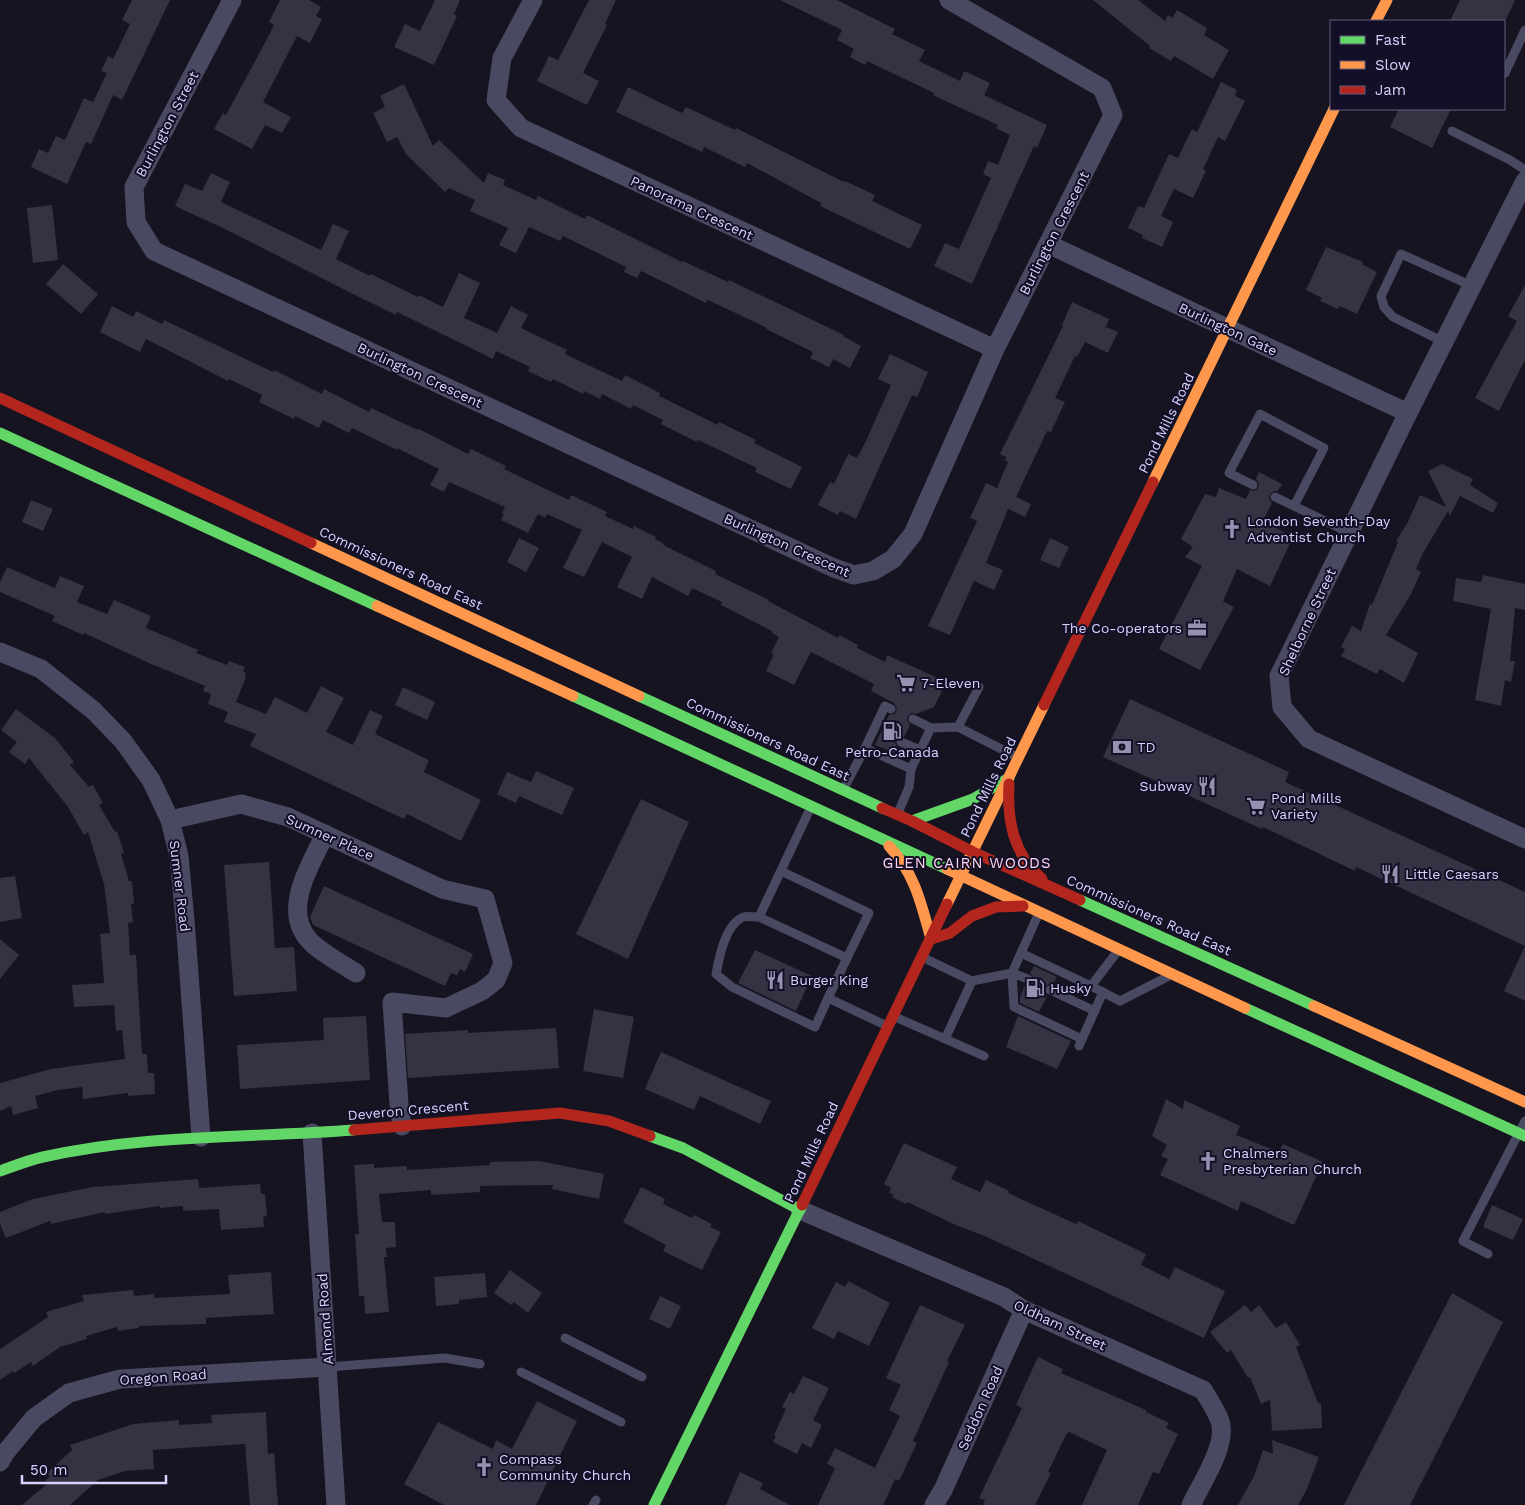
<svg xmlns="http://www.w3.org/2000/svg" width="1525" height="1505" font-family="'Work Sans',sans-serif">
<rect width="100%" height="100%" fill="#161421"/>
<g fill="#343243">
<path d="M132 0H170L122 100 113 95 91 144 86 142 67 184 31 167 39 149 48 153 56 136 65 140 84 98 93 102 107 73 101 71 108 56 113 59 130 24 122 20Z"/>
<path d="M280 0H309L321 7 316 16 322 19 310 43 297 36 263 102 291 117 282 133 265 125 252 149 214 129 223 113 226 115 259 54 274 25 269 22Z"/>
<path d="M435 0H460L454 14 457 16 434 65 394 47 405 24 420 31Z"/>
<path d="M589 0H616L605 24 607 25 583 73 599 81 587 105 537 81 549 56 558 60Z"/>
<path d="M780 0H837L895 29 892 34 925 50 919 61 960 81 964 71 990 83 984 95 1047 125 1037 148 1034 146 972 284 934 266 945 243 959 249 991 178 983 174 988 161 998 165 1010 135 996 128 998 125 952 104 933 95 934 93 867 61 865 65 850 57 854 49 837 40 842 30Z"/>
<path d="M1093 0H1138L1165 21 1168 15 1172 18 1177 10 1207 28 1204 35 1229 50 1213 79 1174 56 1171 61 1149 48 1150 46Z"/>
<path d="M1460 0H1515L1505 21H1450Z"/>
<path d="M1221 82 1237 90 1235 96 1245 101 1225 141 1218 137 1203 169 1206 171 1193 198 1174 189 1161 216 1173 222 1162 247 1142 238 1143 235 1128 228 1138 206 1144 208 1169 154 1178 158 1192 129 1197 132Z"/>
<path d="M404 84 433 146 439 140 484 183 488 173 505 180 503 185 536 200 538 196 585 219 587 215 682 262 683 261 728 282 729 280 844 335 843 336 861 346 850 368 833 359 829 367 810 358 813 352 766 329 767 328 708 300 706 303 641 271 637 278 624 272 626 267 563 236 560 241 529 227 516 253 499 245 508 228 470 211 475 200 449 188 445 192 406 154 397 137 387 142 373 113 385 107 380 96Z"/>
<path d="M628 87 682 113 686 107 735 130 736 128 844 182 845 181 875 195 872 201 922 225 910 249 820 206 821 203 747 163 745 167 704 147 702 152 616 112Z"/>
<path d="M1399 109H1451L1432 148 1390 127Z"/>
<path d="M211 173 230 182 221 202 321 250 333 224 349 231 336 259 370 276 371 274 418 297 419 295 443 307 459 273 480 283 464 318 497 333 511 306 528 315 521 328 567 350 565 354 622 381 625 375 660 393 659 396 718 425 719 422 756 440 754 443 802 467 791 489 755 472 757 468 698 440 697 442 661 424 663 420 633 405 631 409 602 394 600 399 584 391 583 394 553 379 551 382 528 371 530 367 496 351 493 359 397 312 396 315 353 294 223 228 175 206 185 184 202 191Z"/>
<path d="M52 205 58 260 33 263 27 208Z"/>
<path d="M1326 247 1363 262 1362 264 1377 272 1357 314 1340 306 1338 309 1320 301 1322 298 1306 290Z"/>
<path d="M63 264 98 294 81 314 46 284Z"/>
<path d="M1525 285V360L1499 411 1475 398 1517 321 1508 316Z"/>
<path d="M1072 302 1109 319 1106 327 1118 332 1108 353 1085 342 1077 357 1075 356 1055 398 1065 402 1051 432 1047 431 1016 497 1031 504 1025 517 1008 509 986 563 1003 570 994 590 974 581 950 635 928 626 977 521 970 518 986 483 997 488 1008 462 1005 460 1006 457 1000 454 1063 326 1062 325Z"/>
<path d="M112 306 133 317 136 311 162 324 164 320 273 372 274 370 322 394 324 389 369 412 371 408 418 430 419 429 468 454 471 449 506 466 504 469 569 500 571 495 607 512 605 516 633 529 634 526 656 537 655 539 664 544 663 545 716 571 715 574 769 600 768 601 838 638 839 635 858 645 857 648 885 662 887 655 942 680 938 689 942 691 934 707 916 714 912 713 908 716 907 720 910 725 904 737 900 736 895 739V743L898 748 895 753 875 745 889 715 895 714 897 709 894 703 871 691 874 684 811 652 794 685 766 671 774 654 771 653 779 637 772 633V631L721 605 722 602 692 588 688 596 652 577 642 599 617 587 632 557 602 542 584 577 563 568 582 530 547 514 545 518 538 514 528 533 501 520 504 514 502 513 505 507 449 482 444 492 430 485 439 469 397 448V450L352 428 349 433 323 420 319 428 295 416 294 419 259 402 262 395 229 379 228 381 146 339 140 352 100 332Z"/>
<path d="M890 354 928 372 917 397 912 395 856 519 840 511 838 515 818 505 830 482 834 484 848 454 857 458 866 441 891 385 878 379Z"/>
<path d="M1442 464 1473 479 1470 485 1498 503 1493 513 1460 496 1450 516 1448 511 1423 553 1416 569 1421 572 1411 594 1386 635 1418 653 1404 683 1380 669 1377 674 1341 656 1345 649 1341 647 1352 626 1361 631 1370 604 1372 605 1398 542 1396 541 1408 522 1420 495 1446 507 1428 471Z"/>
<path d="M1259 472 1282 484 1278 491H1274L1270 494 1269 498 1272 503 1263 521 1293 537 1270 586 1237 569 1223 601 1234 607 1200 670 1159 649 1202 566 1185 557 1193 547 1181 539 1205 494 1216 497 1219 488 1246 499 1250 490 1254 491 1258 488 1259 484 1256 479Z"/>
<path d="M31 500 53 509 43 531 22 522Z"/>
<path d="M519 538 539 548 526 572 507 562Z"/>
<path d="M1050 538 1069 547 1059 568 1040 560Z"/>
<path d="M7 567 55 588 60 576 84 586 77 602 107 614 114 600 151 616 146 628 198 650 196 653 227 665 229 661 245 667 243 672 246 673 245 676 246 677 236 702 266 714 275 697 307 713 321 686 344 698 326 732 353 745 370 710 383 716 375 734 429 760 424 772 481 800 461 841 407 814 404 819 250 746 256 734 224 722 228 712 208 704 211 694 203 691 205 686 149 663 84 633 83 635 52 621 55 616 0 592V582Z"/>
<path d="M1483 575 1525 584V610L1515 608 1510 661H1515L1511 682 1505 680 1501 706 1475 700 1491 609 1453 601 1456 578 1481 582Z"/>
<path d="M403 687 435 702 427 720 395 705Z"/>
<path d="M1130 699 1289 772 1285 782 1525 892V946L1356 867 1355 871 1263 827 1262 829 1103 757Z"/>
<path d="M16 709 55 738 74 762 70 765 89 787 93 785 103 803 99 805 115 832 117 831 124 853 121 854 129 881H132L134 904H131L133 922 128 923 130 955H136L142 1054H147L148 1073H154L155 1094 128 1096V1093L83 1099 82 1087 58 1090 35 1096 38 1108 13 1115 11 1106 0 1111V1083L51 1069 125 1059 122 1030 116 1031 114 1005 74 1007 72 985 104 983 100 934 110 933 104 884 88 832 84 835 68 807 29 758 25 764 9 752 17 742 1 730Z"/>
<path d="M536 771 574 788 562 815 519 796 516 803 497 794 507 772 531 782Z"/>
<path d="M641 799 689 822 628 959 576 934Z"/>
<path d="M269 862 275 948 294 947 297 991 234 996 224 865Z"/>
<path d="M15 876 22 918 0 922V878Z"/>
<path d="M324 886 473 954 465 972 460 969 457 975 451 973 445 986 313 925 310 917Z"/>
<path d="M0 939 19 955 0 979Z"/>
<path d="M1525 946V1001L1504 991Z"/>
<path d="M755 950 812 976 796 1011 738 983Z"/>
<path d="M1034 966 1057 977 1053 984H1049L1045 987 1044 991 1047 996 1039 1012 1020 1003V997L1025 985H1029L1034 982V978L1030 973Z"/>
<path d="M594 1009 634 1017 623 1078 583 1071Z"/>
<path d="M366 1016 370 1080 240 1089 237 1045 324 1040 323 1018Z"/>
<path d="M1018 1016 1071 1041 1057 1069 1006 1047Z"/>
<path d="M556 1028 559 1068 408 1078 405 1034 468 1030V1033Z"/>
<path d="M661 1052 771 1101 760 1124 700 1096 694 1110 645 1089Z"/>
<path d="M1166 1099 1183 1109 1184 1100 1240 1126 1236 1135 1279 1152 1283 1144 1323 1162 1294 1225 1241 1201 1238 1211 1160 1175 1168 1159 1161 1156 1167 1145 1152 1136Z"/>
<path d="M904 1143 957 1167 951 1179 980 1192 986 1180 1009 1191 1008 1193 1076 1224 1078 1221 1146 1254 1141 1265 1169 1279 1175 1267 1225 1291 1204 1338 987 1237 958 1226 907 1202 906 1204 892 1197 894 1195 889 1193 891 1188 884 1184Z"/>
<path d="M539 1161 604 1174 599 1199 552 1189 553 1185 480 1186V1192L431 1195V1190L379 1194 382 1222H395L396 1247 386 1248 387 1257H384L389 1312 365 1314 364 1296H359L358 1279 355 1234H359L354 1165 374 1164V1168L407 1166V1170L490 1165V1162Z"/>
<path d="M198 1179 199 1188 260 1184 261 1194H265L267 1216 263 1217 264 1227 221 1230 219 1209 183 1211V1206L160 1208V1206L105 1214V1212L51 1224 50 1221 6 1238 0 1224V1212L33 1199 93 1187Z"/>
<path d="M641 1187 665 1199 663 1204 692 1218 694 1215 712 1224 710 1227 721 1232 702 1270 663 1251 666 1245 623 1222Z"/>
<path d="M1492 1205 1523 1219 1513 1240 1483 1227Z"/>
<path d="M510 1270 542 1293 528 1313 514 1302 511 1305 494 1293Z"/>
<path d="M271 1272 274 1314 206 1318V1324L139 1326V1328L118 1331 117 1327 86 1336 87 1339 60 1347 33 1366 31 1362 14 1373 13 1371 0 1380V1349L48 1317 46 1312 84 1301 82 1295 133 1290 134 1296 154 1294V1298L230 1294 228 1275Z"/>
<path d="M485 1273 487 1297 459 1300V1304L436 1306 434 1277Z"/>
<path d="M848 1281 890 1303 869 1346 838 1331 834 1339 812 1328 836 1282 845 1287Z"/>
<path d="M1452 1293 1503 1322 1410 1505H1344Z"/>
<path d="M660 1296 681 1306 670 1329 649 1319Z"/>
<path d="M920 1305 965 1325 947 1361 949 1362 913 1441 917 1443 899 1481 895 1479 883 1505H818L835 1468 827 1464 835 1448 875 1468 900 1416 889 1410 901 1385 886 1378Z"/>
<path d="M1245 1305 1251 1312 1259 1305 1276 1328 1286 1322 1300 1345 1296 1347 1318 1403H1321L1322 1428 1272 1431 1270 1400 1261 1404 1250 1377 1248 1378 1231 1350 1227 1353 1210 1332Z"/>
<path d="M1038 1357 1063 1369 1061 1373 1146 1410V1412L1169 1423 1166 1428 1178 1434 1159 1474 1153 1472 1138 1505H1082L1107 1450 1069 1432 1067 1433 1048 1472 1051 1473 1035 1505H983L985 1500 979 1498 1022 1408 1016 1405Z"/>
<path d="M803 1376 829 1388 813 1420 822 1425 811 1448 802 1443 797 1454 773 1442 776 1436 774 1435 786 1409 782 1407 790 1392 794 1394Z"/>
<path d="M537 1401 577 1421 536 1505H444L404 1484 438 1422 493 1449 496 1440 512 1449Z"/>
<path d="M266 1412 268 1454 274 1453 278 1505H250L245 1444 153 1450 154 1469 125 1471 98 1480 70 1505H22L48 1483 45 1481 50 1476 47 1473 72 1450 70 1445 133 1424 179 1420V1425L212 1423 211 1415Z"/>
<path d="M1272 1440 1319 1457 1306 1491 1298 1505H1238L1254 1476 1263 1450 1273 1454Z"/>
<path d="M740 1472 763 1483 760 1489 790 1505H726Z"/>
</g>
<g fill="none" stroke-linecap="round" stroke-linejoin="round">
<g stroke="#4a4962" stroke-width="9">
<path d="M1505 73 1525 30"/>
<path d="M1452 131 1510 160 1525 170"/>
<path d="M1444 342 1393 317 1384 307 1381 296 1401 254 1472 286"/>
<path d="M1253 485 1229 473 1260 414 1324 448 1294 506 1350 533"/>
<path d="M1275 497 1294 506"/>
<path d="M913 719 931 728"/>
<path d="M958 727 979 687"/>
<path d="M901 742 920 750"/>
<path d="M865 748 885 706 891 709"/>
<path d="M843 790 865 748 911 769"/>
<path d="M810 809 759 917 847 958 828 998 885 1025"/>
<path d="M898 813 909 787 911 769 931 728 958 727 1017 757"/>
<path d="M781 871 869 913 847 958"/>
<path d="M759 917C754 917 747 916 743 917 725 925 719 958 716 974L732 987 815 1027 828 998"/>
<path d="M1021 953 1091 986 1117 952"/>
<path d="M922 957 972 981 1012 973 1038 915"/>
<path d="M1028 979 1012 973 1014 1007 1082 1039"/>
<path d="M1091 986 1120 1001 1167 977"/>
<path d="M1050 990 1095 1011"/>
<path d="M895 1017 984 1056"/>
<path d="M945 1039 972 981"/>
<path d="M1079 1046 1103 992"/>
<path d="M1488 1254 1463 1241 1525 1121"/>
<path d="M565 1338 642 1377"/>
<path d="M328 1367 445 1358 480 1364"/>
<path d="M521 1372 621 1422"/>
<path d="M593 1505 596 1500"/>
</g>
<g stroke="#4a4962" stroke-width="19">
<path d="M232 0 134 187 136 222 154 251 834 568 854 575 873 571 893 559 913 534 995 349 1113 115 1102 88 949 0"/>
<path d="M533 0 502 58 496 100 521 128 995 349"/>
<path d="M1525 181 1408 413 1279 676 1282 707 1309 739 1525 839"/>
<path d="M1048 244 1408 413"/>
<path d="M0 652 41 669 93 710 123 741 151 780 170 820 179 856 185 920 201 1137"/>
<path d="M170 820 241 804 288 817 442 889 485 899 503 963 496 980 482 991 446 1008 392 1002 399 1104 402 1126"/>
<path d="M325 834C310 867 278 914 314 945 327 956 342 964 356 973"/>
<path d="M312 1133 336 1505"/>
<path d="M800 1210 1004 1297 1024 1310 1203 1390C1209 1400 1216 1410 1220 1421 1228 1444 1201 1484 1191 1505"/>
<path d="M0 1462 5 1453 34 1418 69 1393 120 1379 328 1367"/>
<path d="M934 1505 943 1490 1024 1310"/>
</g>
<g stroke="#63d668" stroke-width="11">
<path d="M0 433 377 606"/>
<path d="M573 696 947 869"/>
<path d="M639 696 882 808"/>
<path d="M912 821 973 799 1009 778"/>
<path d="M1080 900 1314 1006"/>
<path d="M1245 1008 1525 1136"/>
<path d="M650 1136 683 1148 800 1210"/>
<path d="M0 1171C14 1166 29 1160 43 1157 145 1134 251 1138 354 1130"/>
<path d="M654 1505 802 1205"/>
</g>
<g stroke="#ff974d" stroke-width="11">
<path d="M1376 21 1387 0"/>
<path d="M1153 482 1334 109"/>
<path d="M311 543 639 696"/>
<path d="M377 606 573 696"/>
<path d="M889 846C915 874 921 903 931 939"/>
<path d="M947 869 1245 1008"/>
<path d="M947 904 1044 705"/>
<path d="M1314 1006 1525 1102"/>
</g>
<g stroke="#b3261e" stroke-width="11">
<path d="M0 398 311 543"/>
<path d="M1044 705 1153 482"/>
<path d="M1009 784C1007 820 1013 854 1042 879"/>
<path d="M882 808 912 821 973 852 1080 900"/>
<path d="M931 939 950 933 972 916 996 907 1023 906"/>
<path d="M354 1130 560 1113 609 1121 650 1136"/>
<path d="M802 1205 947 904"/>
</g>
</g>
<defs>
<g id="church-bare" transform="scale(1.5)"><path d="M-1.2-6h2.4v3.5h3.3v2.4h-3.3V6h-2.4V-.1h-3.3v-2.4h3.3Z" fill="#9591b1" stroke="#130f26" stroke-width="2.5" paint-order="stroke"/></g>
<g id="office-bare" transform="scale(1.5)"><path d="M-6-3h4V-5.5h4V-3h4V5H-6ZM-1-4.5V-3h2v-1.5ZM-6 0V1H6V0Z" fill="#9591b1" stroke="#130f26" stroke-width="2.5" paint-order="stroke"/></g>
<g id="supermarket-bare" transform="scale(1.5)"><path d="M-6-5.5h2.5l.6 2H6L4.5 2H-2.5L-4.4-4H-6ZM-1.5 3.2a1.3 1.3 0 1 0 .1 0ZM3 3.2a1.3 1.3 0 1 0 .1 0Z" fill="#9591b1" stroke="#130f26" stroke-width="2.5" paint-order="stroke"/></g>
<g id="fuel-bare" transform="scale(1.5)"><path d="M-5.5-6h7V0h2V4h1.3V-2.5L3-4.5l.8-.8L6-3V5H2.5V1h-1V6h-7ZM-4.2-4.7v3.2H.2V-4.7Z" fill="#9591b1" stroke="#130f26" stroke-width="2.5" paint-order="stroke"/></g>
<g id="bank-bare" transform="scale(1.5)"><path d="M-6-4H6V4H-6ZM0-2.3a2.3 2.3 0 1 0 0 4.6a2.3 2.3 0 1 0 0-4.6Z" fill="#9591b1" stroke="#130f26" stroke-width="2.5" paint-order="stroke"/></g>
<g id="restaurant-bare" transform="scale(1.5)"><path d="M-5-6h1v4h1v-4h1v4h1v-4h1v5L-1.5 .5V6h-2V.5L-5-1ZM5-6V6H3V1.5H1.5Q1.5-4 5-6Z" fill="#9591b1" stroke="#130f26" stroke-width="2.5" paint-order="stroke"/></g>
</defs>
<g fill-rule="evenodd">
<use href="#church-bare" x="1232" y="529"/>
<use href="#office-bare" x="1197" y="628"/>
<use href="#supermarket-bare" x="906" y="683"/>
<use href="#fuel-bare" x="892" y="731"/>
<use href="#bank-bare" x="1122" y="747"/>
<use href="#restaurant-bare" x="1207" y="786"/>
<use href="#supermarket-bare" x="1256" y="806"/>
<use href="#restaurant-bare" x="1390" y="874"/>
<use href="#restaurant-bare" x="775" y="980"/>
<use href="#fuel-bare" x="1035" y="988"/>
<use href="#church-bare" x="1208" y="1161"/>
<use href="#church-bare" x="484" y="1467"/>
</g>
<g text-anchor="middle" dominant-baseline="central" stroke-width="4" stroke-linejoin="round" paint-order="stroke">
<g font-size="14" fill="#d9d4ff" stroke="#130f26">
<text transform="translate(167 124) rotate(-62)">Burlington Street</text>
<text transform="translate(692 208) rotate(25)">Panorama Crescent</text>
<text transform="translate(1054 233) rotate(-63)">Burlington Crescent</text>
<text transform="translate(1228 329) rotate(25)">Burlington Gate</text>
<text transform="translate(420 375) rotate(25)">Burlington Crescent</text>
<text transform="translate(1166 423) rotate(-64)">Pond Mills Road</text>
<text transform="translate(787 545) rotate(24)">Burlington Crescent</text>
<text transform="translate(401 568) rotate(25)">Commissioners Road East</text>
<text transform="translate(1307 622) rotate(-65)">Shelborne Street</text>
<text transform="translate(768 739) rotate(25)">Commissioners Road East</text>
<text transform="translate(988 787) rotate(-64)">Pond Mills Road</text>
<text transform="translate(330 837) rotate(24)">Sumner Place</text>
<text transform="translate(180 886) rotate(83)">Sumner Road</text>
<text transform="translate(1149 915) rotate(24)">Commissioners Road East</text>
<text transform="translate(408 1110) rotate(-5)">Deveron Crescent</text>
<text transform="translate(811 1152) rotate(-65)">Pond Mills Road</text>
<text transform="translate(325 1319) rotate(-94)">Almond Road</text>
<text transform="translate(1060 1325) rotate(25)">Oldham Street</text>
<text transform="translate(163 1377) rotate(-4)">Oregon Road</text>
<text transform="translate(980 1408) rotate(-66)">Seddon Road</text>
</g>
<g font-size="14" fill="#d9d4ff" stroke="#130f26" text-anchor="start">
<text x="1247" y="521">London Seventh-Day<tspan x="1247" dy="16">Adventist Church</tspan></text>
<text x="1182" y="628" text-anchor="end">The Co-operators</text>
<text x="921" y="683">7-Eleven</text>
<text x="1137" y="747">TD</text>
<text x="892" y="752" text-anchor="middle">Petro-Canada</text>
<text x="1192" y="786" text-anchor="end">Subway</text>
<text x="1271" y="798">Pond Mills<tspan x="1271" dy="16">Variety</tspan></text>
<text x="1405" y="874">Little Caesars</text>
<text x="790" y="980">Burger King</text>
<text x="1050" y="988">Husky</text>
<text x="1223" y="1153">Chalmers<tspan x="1223" dy="16">Presbyterian Church</tspan></text>
<text x="499" y="1459">Compass<tspan x="499" dy="16">Community Church</tspan></text>
</g>
<g font-size="15" letter-spacing="1" fill="#ffd6f0" stroke="#130f26">
<text x="967" y="863">GLEN CAIRN WOODS</text>
</g>
</g>
<rect x="1330" y="20" width="175" height="90" fill="#130f26" stroke="#625e7d"/>
<rect x="1340" y="36" width="25" height="8" fill="#63d668" stroke="#625e7d"/>
<text x="1375" y="45" font-size="15" fill="#d9d4ff">Fast</text>
<rect x="1340" y="61" width="25" height="8" fill="#ff974d" stroke="#625e7d"/>
<text x="1375" y="70" font-size="15" fill="#d9d4ff">Slow</text>
<rect x="1340" y="86" width="25" height="8" fill="#b3261e" stroke="#625e7d"/>
<text x="1375" y="95" font-size="15" fill="#d9d4ff">Jam</text>
<path d="M22 1475v8h144v-8" fill="none" stroke="#d9d4ff" stroke-width="2.5"/>
<text x="30" y="1475" font-size="15" fill="#d9d4ff" stroke="#130f26" stroke-width="4" paint-order="stroke">50 m</text>
</svg>
